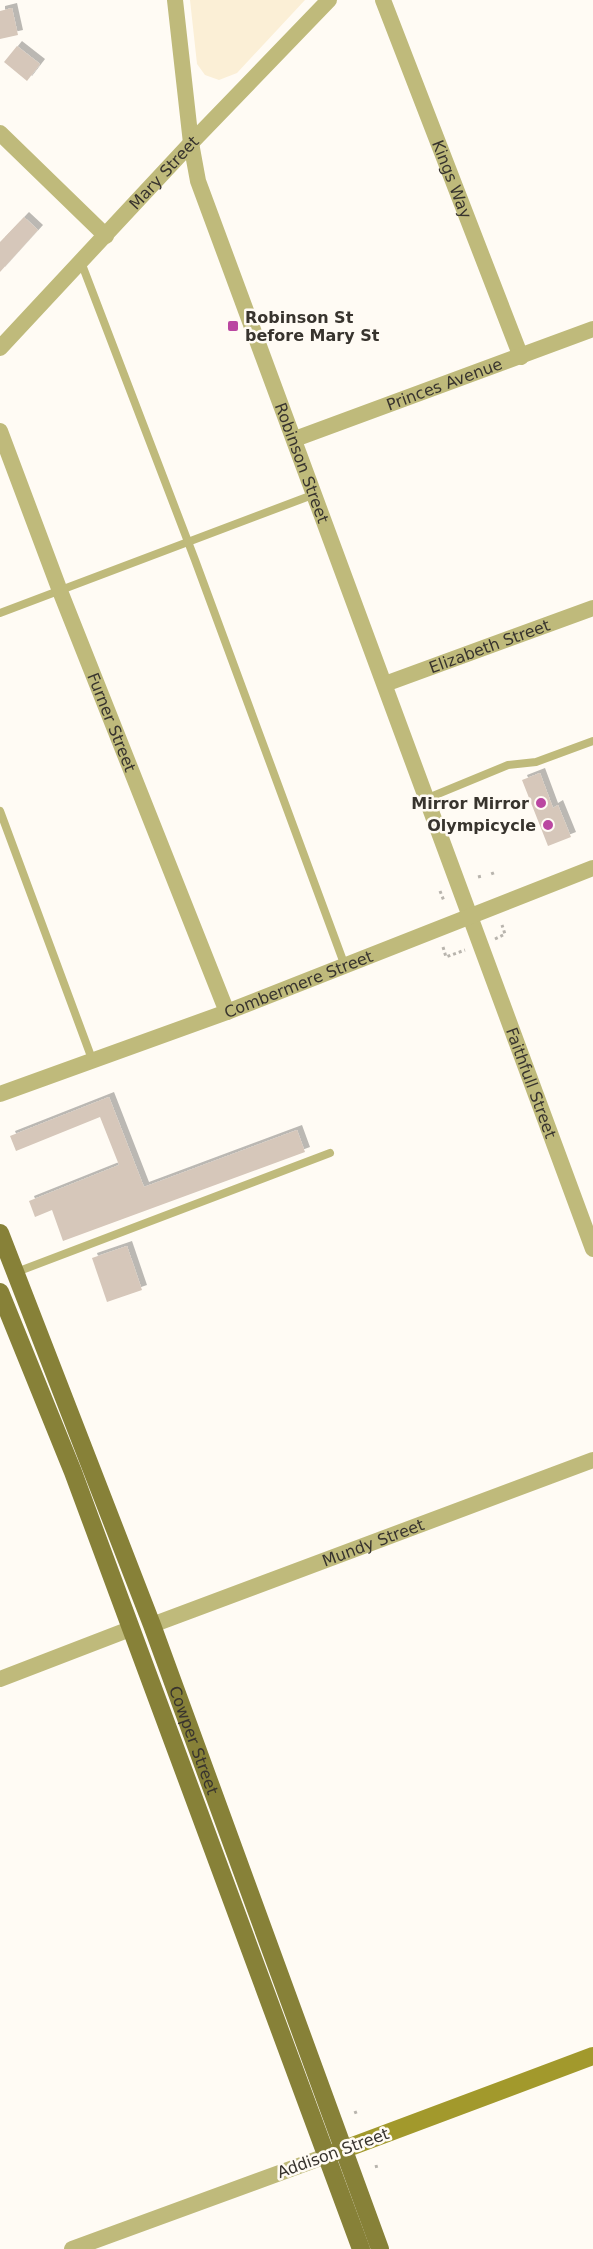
<svg xmlns="http://www.w3.org/2000/svg" width="593" height="2249" font-family="'DejaVu Sans',sans-serif">
<defs>
<filter id="shadow"><feDropShadow dx="5" dy="-5" stdDeviation="0" flood-color="#0004"/></filter>
</defs>
<rect width="100%" height="100%" fill="#fffbf4"/>
<path fill="#fbefd6" d="M190 0H305L237 73 219 80 205 75 197 64Z"/>
<g fill="#d6c7ba" filter="url(#shadow)">
<path d="M12 8 18 35 0 39V11Z"/>
<path d="M17 46 40 64 27 81 4 62Z"/>
<path d="M24 217 38 230 0 272V242Z"/>
<path d="M540 773 553 808 558 805 571 837 548 846 522 780Z"/>
<path d="M109 1097 144 1187 297 1130 305 1152 63 1241 52 1210 35 1217 29 1201 119 1165 100 1117 16 1151 10 1136Z"/>
<path d="M127 1246 142 1290 107 1302 92 1258Z"/>
</g>
<g fill="none" stroke-linecap="round" stroke-linejoin="round">
<g stroke="#b8b4ad" stroke-width="3" stroke-dasharray="3 3" stroke-linecap="butt">
<path d="M492 872 494 877"/>
<path d="M478 877 482 876"/>
<path d="M440 891 444 901"/>
<path d="M495 939 505 934 502 925"/>
<path d="M443 947 446 957 465 950"/>
<path d="M355 2111 357 2116"/>
<path d="M376 2165 377 2169"/>
</g>
<g stroke="#bfba7b" stroke-width="8">
<path d="M81 262 195 560 345 966"/>
<path d="M0 613 315 494"/>
<path d="M428 798 508 765 536 762 593 741"/>
<path d="M0 811 92 1059"/>
<path d="M14 1273 330 1153"/>
</g>
<g stroke="#bfba7b" stroke-width="16">
<path id="s1" d="M175 0 191 143 198 181 593 1249"/>
<path id="s2" d="M383 0 521 357"/>
<path d="M0 133 106 236"/>
<path id="s3" d="M0 348 191 143 329 0"/>
<path id="s4" d="M0 431 60 591 227 1012"/>
<path id="s5" d="M295 439 593 329"/>
<path id="s6" d="M385 684 593 608"/>
<path id="s7" d="M0 1094 227 1012 593 868"/>
<path id="s8" d="M152 1625 593 1460"/>
<path d="M0 1679 130 1629"/>
<path d="M72 2249 326 2156"/>
</g>
<path stroke="#a2992c" stroke-width="18" d="M326 2156 593 2056"/>
<g stroke="#878138" stroke-width="18">
<path id="s9" d="M0 1233 152 1625 380 2249"/>
<path d="M0 1292 73 1472 361 2249"/>
</g>
</g>
<g fill="#ba47a1" stroke="#fffbf4" stroke-width="2">
<rect x="227" y="320" width="12" height="12" rx="3"/>
<circle cx="541" cy="803" r="6"/>
<circle cx="548" cy="825" r="6"/>
</g>
<g text-anchor="middle" dominant-baseline="central" stroke-width="5" stroke-linejoin="round" paint-order="stroke">
<g font-size="16" fill="#38342e" stroke="#fffbf4">
<text stroke="none"><textPath href="#s3" startOffset="240">Mary Street</textPath></text>
<text stroke="none"><textPath href="#s2" startOffset="192">Kings Way</textPath></text>
<text stroke="none"><textPath href="#s5" startOffset="159">Princes Avenue</textPath></text>
<text stroke="none"><textPath href="#s1" startOffset="483">Robinson Street</textPath></text>
<text stroke="none"><textPath href="#s6" startOffset="111">Elizabeth Street</textPath></text>
<text stroke="none"><textPath href="#s4" startOffset="312">Furner Street</textPath></text>
<text stroke="none"><textPath href="#s7" startOffset="318">Combermere Street</textPath></text>
<text stroke="none"><textPath href="#s1" startOffset="1144">Faithfull Street</textPath></text>
<text stroke="none"><textPath href="#s8" startOffset="236">Mundy Street</textPath></text>
<text stroke="none"><textPath href="#s9" startOffset="543">Cowper Street</textPath></text>
<text transform="translate(333 2153) rotate(-20)">Addison Street</text>
</g>
<g font-size="16" font-weight="bold" fill="#38342e" stroke="#fffbf4" text-anchor="end">
<text x="245" y="317" text-anchor="start">Robinson St<tspan x="245" dy="18">before Mary St</tspan></text>
<text x="529" y="803">Mirror Mirror</text>
<text x="536" y="825">Olympicycle</text>
</g>
</g>
</svg>
